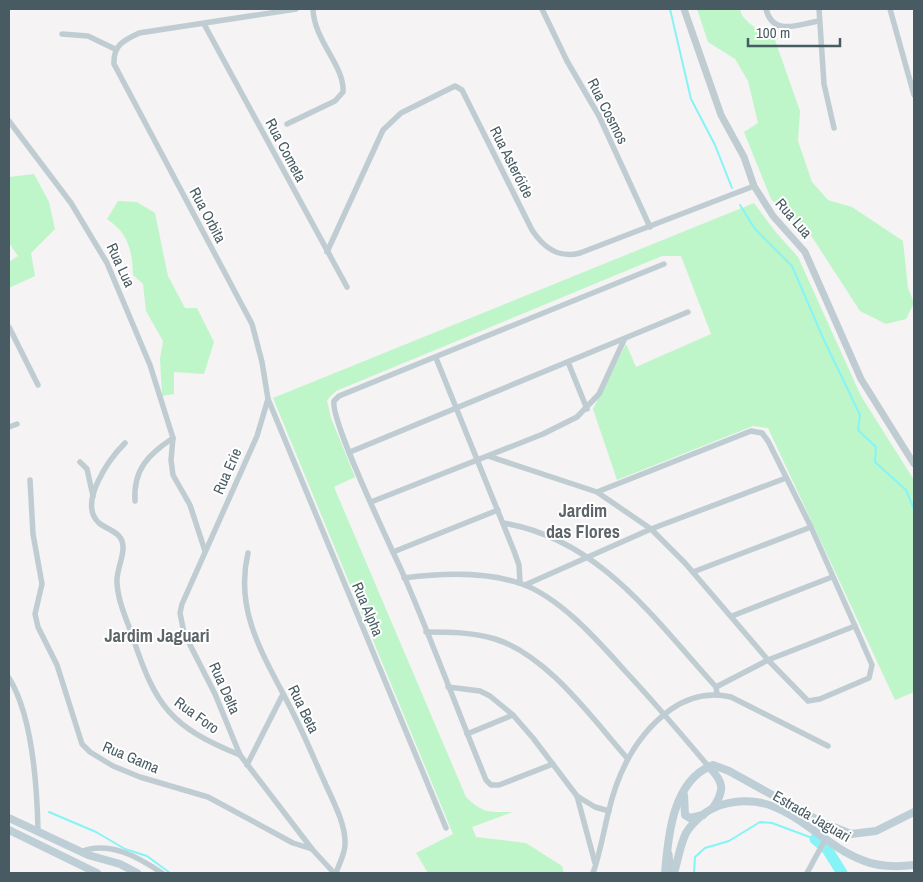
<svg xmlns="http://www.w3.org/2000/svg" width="923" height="882" font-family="'Archivo Narrow',sans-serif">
<rect width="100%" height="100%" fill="#f5f3f3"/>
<g fill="#bef6ca">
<path d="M697 9H740C742 23 762 31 774 37L800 111 798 141 812 182 828 200 852 207 903 241 908 288 914 303 906 319 886 324 860 311 812 237 771 199 744 132 758 123 748 81 735 59 708 42Z"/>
<path d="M34 174 49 202 55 229 31 253 35 276 9 288V262L18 256 9 243V177Z"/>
<path d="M118 201 137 202 155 213 168 276 185 308H197L214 342 204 374 174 372V394L162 396 160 359 163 341 146 311 143 284 133 275C132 249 128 233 107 219Z"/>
<path d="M754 203 774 230 798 257 861 396 914 480V692L895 700 768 428 753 426 617 480 593 409 626 344 636 367 711 334 681 256H662L336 391 327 400 331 418 355 477 334 487 466 797C483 814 490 812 513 812L472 827 476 837 526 843 562 866 564 873H428L416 853 453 834 273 398Z"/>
</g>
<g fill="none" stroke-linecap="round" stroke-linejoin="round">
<g stroke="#86f4f7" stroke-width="2">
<path d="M670 9 691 99 715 145 732 188"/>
<path d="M740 205 755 229 792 266 823 338 860 415 858 430 876 447 875 462 906 490 914 509"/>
<path d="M49 812 96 832 125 849 147 856 170 873"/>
<path d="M694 873 695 857 705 848 729 841 760 822 772 823 815 839"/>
</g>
<path stroke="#86f4f7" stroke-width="11" d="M815 839 827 849 842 873"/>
<g stroke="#bfcdd3" stroke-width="5.5">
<path d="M296 9 139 33C124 40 113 45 114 64L252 324 262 362 268 399 446 828"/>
<path d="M542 9 567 61 599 116 650 227"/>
<path d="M766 9C773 37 798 24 819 21"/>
<path d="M819 9 824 84 834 128"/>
<path d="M890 9 914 95"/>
<path d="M204 24 347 287"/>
<path d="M62 34 88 36 115 49"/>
<path d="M9 121 71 203 107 263 150 365 173 438 171 460 173 475 190 505 205 551"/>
<path d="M287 124 335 101 343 92C345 66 314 41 313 9"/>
<path d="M327 252 383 130 401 113 455 86 462 90 532 230C543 247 559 259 580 253L754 186"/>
<path d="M9 327 38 385"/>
<path d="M436 358 514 551 519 565 520 583"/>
<path d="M568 362 587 409"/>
<path d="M268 399 257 436 182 604 180 613 184 633 215 694 240 755 312 849"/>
<path d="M9 427 17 424"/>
<path d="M125 443C110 458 77 503 99 523 108 530 122 532 123 546 124 558 116 570 117 583 118 602 127 620 133 638 156 707 171 727 240 755"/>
<path d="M350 452 688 312"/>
<path d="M488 456 597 492 651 529 685 563 768 660 808 701 820 699 869 678 872 665 855 626 811 527 768 441 762 433 751 431 597 492"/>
<path d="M80 462 87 469 93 496"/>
<path d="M30 480 33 534 42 584 35 614 38 627 57 665 82 744 90 752 113 766 140 777 208 797 293 843 312 849 334 873"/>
<path d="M135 501C133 469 149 454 173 438"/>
<path d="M371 502 543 434 577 417 599 394 624 340"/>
<path d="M503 523C600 539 654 619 716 687L717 694"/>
<path d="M393 552 498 510"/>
<path d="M248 553C233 616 269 663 295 717 306 739 315 761 325 783 333 801 346 825 345 844 345 854 339 864 336 873"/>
<path d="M693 572 811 527"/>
<path d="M404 578C442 573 485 571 522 584 561 598 599 642 626 672 655 703 682 735 709 767"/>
<path d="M525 585 651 529 786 478"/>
<path d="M732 616 832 577"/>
<path d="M426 632C449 632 472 632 495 639 547 655 591 717 627 758"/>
<path d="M9 678C32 715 37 786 38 830"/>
<path d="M448 687 480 691 490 696 513 715 533 738 577 796 595 863"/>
<path d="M716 687 768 660 855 626"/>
<path d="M467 734 513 715"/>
<path d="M553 764 499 785H491L486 780C458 712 433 643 404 576 392 549 330 421 334 401L339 396 664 264"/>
<path d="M247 765 283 694"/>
<path d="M577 796 595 807 609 811"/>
<path d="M80 852C109 840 138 857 162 873"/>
<path d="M593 873C600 854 603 834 608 814 617 774 636 735 670 710 688 697 709 692 731 697L828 746"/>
<path d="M807 873 826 838"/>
</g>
<g stroke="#bfcdd3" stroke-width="7">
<path d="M684 9 721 115 744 157 754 186 773 216 805 252 861 379 914 464"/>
<path d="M669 854 671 873"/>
</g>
<g stroke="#bdced6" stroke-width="8">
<path d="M709 767C724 782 725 790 713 808"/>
<path d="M684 795 685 815 690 818 703 815"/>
<path d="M9 818 88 855 120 864 137 873"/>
<path d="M9 830 97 873"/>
<path d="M665 873C668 838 672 780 713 765L729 771 821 822 851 834 876 831 914 812"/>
<path d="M674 873C678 860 680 845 686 833 694 820 708 809 721 805 782 786 813 841 862 860 878 867 897 867 914 865"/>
</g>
</g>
<g text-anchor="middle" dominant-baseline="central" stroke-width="4" stroke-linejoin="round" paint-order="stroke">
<g font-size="15" fill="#485b63" stroke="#fff">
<text transform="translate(608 111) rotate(63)">Rua Cosmos</text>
<text transform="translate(286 150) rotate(62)">Rua Cometa</text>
<text transform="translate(512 162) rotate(63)">Rua Asteróide</text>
<text transform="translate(208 215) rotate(62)">Rua Orbita</text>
<text transform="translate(794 218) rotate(49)">Rua Lua</text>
<text transform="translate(121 265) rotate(65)">Rua Lua</text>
<text transform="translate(227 471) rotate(-66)">Rua Erie</text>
<text transform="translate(368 609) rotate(67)">Rua Alpha</text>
<text transform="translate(225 688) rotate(66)">Rua Delta</text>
<text transform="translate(304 709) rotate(64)">Rua Beta</text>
<text transform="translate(197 715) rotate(36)">Rua Foro</text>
<text transform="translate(131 757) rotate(23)">Rua Gama</text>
<text transform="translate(812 816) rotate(30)">Estrada Jaguari</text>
</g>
<g font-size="18" font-weight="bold" fill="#5e6569" stroke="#fff">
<text x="583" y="510">Jardim<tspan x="583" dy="21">das Flores</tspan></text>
<text x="157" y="635">Jardim Jaguari</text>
</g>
</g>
<rect width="923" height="882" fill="none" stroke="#485b63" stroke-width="20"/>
<path d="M748 38v8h92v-8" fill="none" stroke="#485b63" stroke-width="2.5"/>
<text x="756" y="38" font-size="15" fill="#485b63" stroke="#ffffff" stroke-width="4" paint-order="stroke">100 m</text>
</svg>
